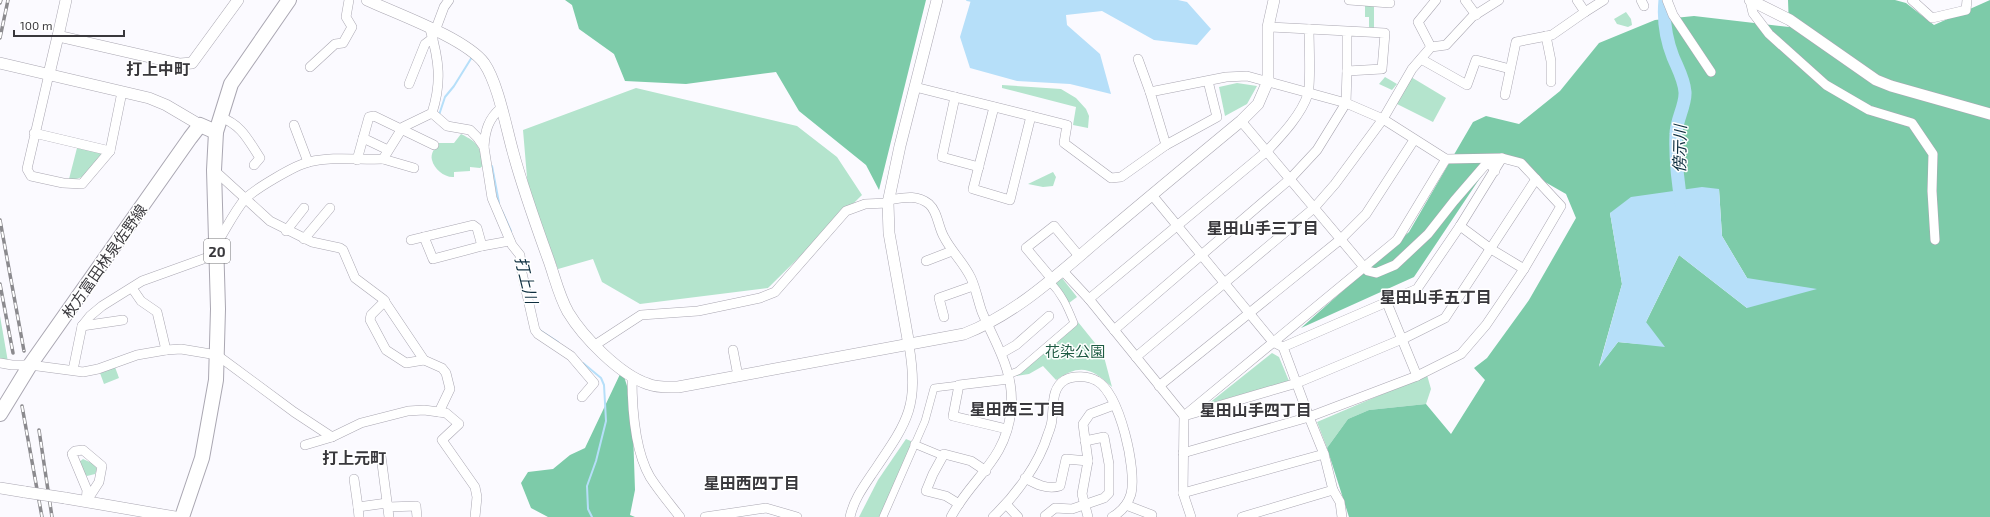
<svg xmlns="http://www.w3.org/2000/svg" width="1990" height="517" font-family="'Exo 2','Noto Sans JP',sans-serif">
<rect width="100%" height="100%" fill="#fbfaff"/>
<g fill="#b4e4cd">
<path d="M1365 6H1374V29H1369V17H1365Z"/>
<path d="M1626 12 1631 19 1632 25 1628 27 1617 24 1614 19Z"/>
<path d="M1385 77 1397 84 1392 90 1379 84Z"/>
<path d="M1411 77 1446 98 1433 122 1395 103Z"/>
<path d="M1237 83 1257 86 1247 104 1225 116 1219 87Z"/>
<path d="M1002 85 1061 89 1076 98 1086 109 1089 116 1088 128 1073 125 1076 107 1002 88Z"/>
<path d="M636 88 797 126 837 157 862 195 768 288 640 304 602 282 593 259 558 269 528 189 523 130Z"/>
<path d="M461 134C479 143 479 146 484 165L480 168 470 167V171L454 172V177C445 178 434 169 432 160 430 154 435 147 439 143H454Z"/>
<path d="M77 148 101 153 103 158C92 168 85 181 69 179Z"/>
<path d="M1053 172 1056 177 1053 186 1043 187 1028 184Z"/>
<path d="M1062 278 1077 297 1069 303 1055 283Z"/>
<path d="M0 316 8 362 0 360Z"/>
<path d="M1078 322 1103 353 1112 387C1092 368 1080 363 1056 380L1043 366 1029 374 1016 376Z"/>
<path d="M1272 353 1279 357 1289 381 1208 404Z"/>
<path d="M115 367 119 378 104 384 100 373Z"/>
<path d="M1427 375 1431 389 1426 404 1369 410 1348 419 1327 448 1317 422Z"/>
<path d="M906 439 913 442 880 517H859L878 480Z"/>
<path d="M83 459 94 464 97 469 95 474 87 476 84 474 79 462Z"/>
</g>
<g fill="#7dcba9" fill-rule="evenodd">
<path d="M565 0H926L879 190 866 165 799 111 776 72 686 84 625 81 614 54 579 29 572 5Z"/>
<path d="M1788 0H1895L1906 3 1934 25 1990 0V517H1349L1327 448 1348 419 1369 410 1426 404 1451 434 1485 380 1474 368 1487 358 1529 300 1576 218 1566 194 1496 154 1414 277 1301 328 1409 232 1473 122 1486 116 1519 124 1560 91 1599 43 1655 20 1694 16 1789 27ZM1719 189 1722 236 1747 278V308L1679 255 1646 322 1640 344 1618 342 1599 366 1622 284 1610 213Z"/>
<path d="M622 370 632 402 635 490 630 515 635 517H548L531 508 521 483 528 472 553 469 570 455 585 448Z"/>
</g>
<g fill="#b6dff9">
<path d="M971 0H1178L1187 2 1211 29 1197 45 1154 40 1102 11 1066 15 1067 25 1100 54 1111 94 1070 84 1017 81 970 68 960 37Z"/>
<path d="M1702 187 1719 189 1722 236 1747 278 1817 289 1747 308 1679 255 1646 322 1665 347 1618 342 1599 367 1622 284 1610 213 1631 197Z"/>
</g>
<g fill="none" stroke-linecap="round" stroke-linejoin="round">
<g stroke="#b6dff9" stroke-width="2">
<path d="M967 0 972 1"/>
<path d="M439 115 445 97 454 86 472 57"/>
<path d="M492 166 499 203"/>
<path d="M502 211 511 231"/>
<path d="M538 329 558 342"/>
<path d="M583 363 601 378 604 385 606 421 596 461 587 486 588 509 592 517"/>
</g>
<path stroke="#b6dff9" stroke-width="13" d="M1665 0C1663 19 1666 39 1673 57 1678 69 1684 79 1685 92 1686 105 1676 120 1676 134 1675 157 1678 184 1682 207"/>
<g stroke="#aaa7b2" stroke-width="8">
<g id="pedestrian">
<path d="M1008 375 1018 371 1074 323C1067 306 1062 294 1049 281"/>
<path d="M914 444 943 456"/>
<path d="M883 517 925 421 934 388 959 385"/>
</g>
</g>
<g stroke="#aaa7b2" stroke-width="10">
<g id="minor">
<path d="M1349 0 1390 3"/>
<path d="M1465 0 1476 15"/>
<path d="M1641 0 1644 6"/>
<path d="M1667 0 1673 15 1711 72"/>
<path d="M1750 0 1753 13 1769 34 1826 85 1869 110 1912 123 1933 154 1932 191 1935 240"/>
<path d="M1912 0 1932 18 1966 10 1967 0"/>
<path d="M1585 12 1604 0"/>
<path d="M1309 29 1385 33 1382 69 1347 71V31"/>
<path d="M435 31 444 7 449 0"/>
<path d="M1546 36 1551 61V82"/>
<path d="M1431 47 1418 22 1436 0"/>
<path d="M1138 59 1150 92"/>
<path d="M1421 59 1467 85 1476 60 1510 69"/>
<path d="M310 67 335 44 343 43 352 27 346 17 349 0"/>
<path d="M409 84 425 44 433 38"/>
<path d="M915 87 1067 125 1064 143 1111 178 1121 177 1166 145 1150 92 1226 77 1247 76 1346 103 1383 119 1446 159 1502 158"/>
<path d="M1505 95 1516 42 1552 35 1585 12 1577 0"/>
<path d="M955 97 942 157 979 167"/>
<path d="M994 107 973 189 1010 200 1031 116"/>
<path d="M432 113 447 126 470 130 477 137 484 147 492 198 512 245 520 255 522 273 535 330 538 334 571 356 594 383 582 397"/>
<path d="M220 117C242 125 248 140 260 158L254 165"/>
<path d="M1241 121 1364 267 1368 271 1376 273 1395 265 1428 234 1454 201 1486 164 1491 165 1495 171"/>
<path d="M294 125 308 162"/>
<path d="M34 133 110 151 82 184 63 183 31 176 27 169 49 74"/>
<path d="M363 138 388 150"/>
<path d="M1166 145 1217 117 1208 81"/>
<path d="M484 147C485 131 488 119 501 108"/>
<path d="M110 151 122 92"/>
<path d="M383 159 414 168"/>
<path d="M357 160 369 117 374 116 434 145"/>
<path d="M214 170 270 221 312 242 340 248 343 250 355 278 383 299 424 360 442 368 446 373 450 389 439 412"/>
<path d="M1152 195 1273 342 1283 347 1417 289 1460 226 1502 158 1521 163 1561 206 1524 269 1486 325 1461 354 1417 376 1309 417 1283 347"/>
<path d="M888 200C903 198 916 194 929 204 938 212 938 227 944 237 951 251 964 263 971 278 976 289 978 301 982 312 996 345 1015 372 1011 410 1006 461 972 477 951 517"/>
<path d="M1460 226 1491 249 1524 269"/>
<path d="M286 231 304 208"/>
<path d="M424 237 433 259 482 246 510 241"/>
<path d="M304 239 330 208"/>
<path d="M411 240 473 225 477 228 482 246"/>
<path d="M217 243C226 229 234 212 245 199 255 189 295 165 309 162 333 156 358 160 383 159L403 127 432 113C442 82 439 60 430 29"/>
<path d="M926 261 952 251"/>
<path d="M1062 270 1089 299 1184 416 1397 240 1446 159"/>
<path d="M1052 279 1026 248 1054 226 1079 256"/>
<path d="M132 288 141 301 157 312 166 350"/>
<path d="M1089 299 1267 151C1282 135 1301 115 1308 94 1311 83 1309 43 1309 29L1268 27"/>
<path d="M385 301 371 315 370 320 386 350 406 363 424 360"/>
<path d="M1387 303 1417 376"/>
<path d="M944 317 939 298 973 286"/>
<path d="M82 326 123 320"/>
<path d="M1114 330 1290 179 1317 150 1346 103 1347 71"/>
<path d="M595 345 641 315 698 311 760 298 775 292 846 211 865 204 888 203"/>
<path d="M733 350 738 376"/>
<path d="M1002 353 1016 345 1049 316"/>
<path d="M1136 357 1314 208 1335 184 1383 119 1412 69 1431 47 1446 45 1472 17 1499 0"/>
<path d="M0 363 12 365H30L83 372 98 369 137 355 166 350 181 349 217 355 294 412 332 437 361 423 408 411 424 410 446 413 459 424 442 440 475 487 477 497 475 517"/>
<path d="M73 370 82 326 90 316 102 306 142 281 217 254"/>
<path d="M632 377C632 408 635 451 650 477 659 491 670 504 680 517"/>
<path d="M1159 386 1341 239 1366 214 1414 140"/>
<path d="M1007 429 953 416 959 385 1009 379"/>
<path d="M305 445 332 437"/>
<path d="M83 450 102 466 99 482 86 502 87 490 72 454 75 451Z"/>
<path d="M1183 453 1309 417 1324 454 1333 490 1242 517"/>
<path d="M381 456 389 517"/>
<path d="M1025 478C1036 484 1047 490 1060 486L1066 459 1088 461"/>
<path d="M354 479 358 507"/>
<path d="M1333 490 1340 502 1342 517"/>
<path d="M1183 493 1324 454"/>
<path d="M959 504 946 496 926 491 933 474 944 454 971 461 986 471"/>
<path d="M1006 504 1018 517"/>
<path d="M1126 505 1152 515"/>
<path d="M388 507 416 506 417 517"/>
<path d="M1045 516 1055 508 1072 509 1104 498 1109 493V464L1104 437 1085 441"/>
<path d="M359 517 358 507 387 503"/>
<path d="M705 517 766 508 797 517"/>
<path d="M850 517C854 499 864 486 874 471 908 421 919 407 909 345"/>
<path d="M993 517C1016 495 1039 464 1048 434 1050 429 1052 424 1052 419 1054 406 1051 388 1065 380 1073 375 1089 376 1097 381 1120 394 1137 470 1131 494 1128 504 1121 512 1112 517"/>
<path d="M1088 517 1082 494 1088 461 1083 424 1090 414 1114 405"/>
<path d="M1191 517 1183 493 1184 416 1297 383 1407 337 1445 318 1536 179"/>
</g>
</g>
<g stroke="#aaa7b2" stroke-width="12">
<g id="tertiary">
<path d="M367 0C397 14 465 38 484 63 498 83 506 127 513 152 523 189 536 225 549 261 555 278 559 296 568 312 583 337 620 375 648 384 658 388 668 387 678 387L964 334C1018 313 1059 273 1103 236 1149 197 1195 159 1241 121L1258 104 1268 81V27L1274 0"/>
<path d="M1750 0 1790 20 1876 80 1891 86 1990 114"/>
<path d="M58 36 66 0"/>
<path d="M0 63 149 98 166 105 200 125"/>
<path d="M49 74 58 36 180 64 192 63 238 0"/>
<path d="M909 345 889 233 888 203 900 146 937 0"/>
<path d="M0 488 25 492"/>
<path d="M65 498 175 517"/>
</g>
</g>
<g stroke="#aaa7b2" stroke-width="16">
<g id="primary">
<path d="M0 414 30 365 190 138 200 125 216 132"/>
<path d="M182 517 202 458 216 380 218 309 214 170 216 132 231 84 289 0"/>
</g>
</g>
<use href="#pedestrian" stroke="#fff" stroke-width="7"/>
<use href="#minor" stroke="#fff" stroke-width="9"/>
<use href="#tertiary" stroke="#fff" stroke-width="11"/>
<use href="#primary" stroke="#fff" stroke-width="14"/>
<g stroke="#8b8a8e" stroke-width="3.5">
<g id="rail">
<path d="M0 3 1 0"/>
<path d="M0 38 8 0"/>
<path d="M0 220 24 351"/>
<path d="M0 284 13 353"/>
<path d="M22 406 42 517"/>
<path d="M39 430 52 517"/>
</g>
</g>
<use href="#rail" stroke="#fff" stroke-width="2" stroke-dasharray="6" stroke-linecap="butt"/>
<g stroke="#aaa7b2" stroke-width="12" stroke-linecap="butt">
<path id="tertiary-bridge" d="M25 492 65 498"/>
</g>
<use href="#tertiary-bridge" stroke="#fff" stroke-width="11"/>
</g>
<g text-anchor="middle" dominant-baseline="central" stroke-width="3" stroke-linejoin="round" paint-order="stroke">
<rect fill="#fff" stroke="#747476" stroke-width="1" x="204" y="239" width="26" height="24" rx="3"/>
<g font-size="14" font-weight="bold" fill="#39383c">
<text x="217" y="251">20</text>
</g>
<g font-size="15" fill="#39383c" stroke="#fff">
<text transform="translate(104 261) rotate(-55)">枚方富田林泉佐野線</text>
</g>
<g font-size="15" fill="#1e5b43" stroke="#fff">
<text x="1075" y="351">花染公園</text>
</g>
<g font-size="16" font-weight="bold" fill="#39383c" stroke="#fff">
<text x="158" y="68">打上中町</text>
<text x="1263" y="227">星田山手三丁目</text>
<text x="1436" y="296">星田山手五丁目</text>
<text x="1018" y="408">星田西三丁目</text>
<text x="1256" y="409">星田山手四丁目</text>
<text x="354" y="457">打上元町</text>
<text x="752" y="482">星田西四丁目</text>
</g>
<g font-size="16" font-style="italic" fill="#0d2e3f" stroke="#fff">
<text transform="translate(1679 149) rotate(-89)">傍示川</text>
<text transform="translate(527 280) rotate(76)">打上川</text>
</g>
</g>
<path d="M14 30v6h110v-6" fill="none" stroke="#39383c" stroke-width="2"/>
<text x="20" y="30" font-size="12" fill="#39383c" stroke="#ffffff" stroke-width="3" paint-order="stroke">100 m</text>
</svg>
